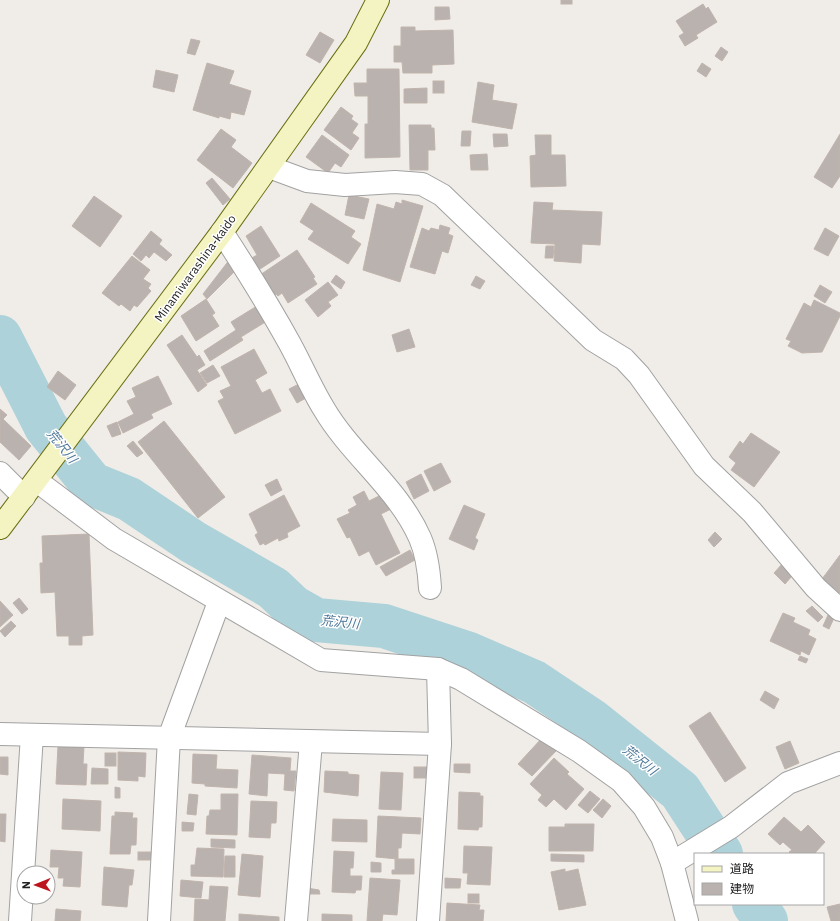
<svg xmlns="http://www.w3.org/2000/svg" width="840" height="921" font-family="'IBM Plex Sans','Noto Sans JP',sans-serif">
<rect width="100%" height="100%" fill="#f0ede9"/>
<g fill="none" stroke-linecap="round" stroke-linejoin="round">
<g stroke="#aed2d9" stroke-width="44">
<path d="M0 337 46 427 92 484 129 499 193 542 273 588 293 607 316 620 384 626 469 654 534 682 591 720 680 791 721 854"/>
<path d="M754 904 766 921"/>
</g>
</g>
<g fill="#bab2ae" stroke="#c1b4ac">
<rect x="561" y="0" width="11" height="4"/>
<path d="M703 4 706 9 708 7 717 22 696 35 698 38 685 46 679 36 684 33 676 21Z"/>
<path d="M435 7H449L450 19 435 20Z"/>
<path d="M401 27H415V31L453 30 454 64 432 65V73H403L402 62H394V46H401Z"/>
<path d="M320 32 334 40 320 63 306 55Z"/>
<path d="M191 39 200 41 195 55 187 53Z"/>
<path d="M721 47 728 52 722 61 715 56Z"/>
<path d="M207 63 234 71 229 84 251 91 244 115 231 112 230 119 219 116V118L193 110Z"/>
<path d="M702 63 711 69 706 77 697 71Z"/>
<path d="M367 69H399L400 157 365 158V124H368V96H355L354 83H367Z"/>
<path d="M156 70 178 75 174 92 153 87Z"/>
<rect x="433" y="81" width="11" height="12"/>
<path d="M478 82 494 85 492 100 517 104 512 129 472 122Z"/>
<path d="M427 88V103H404V89Z"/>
<path d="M341 107 353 116 351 119 358 124 352 133 359 138 351 150 324 130Z"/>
<path d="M409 125H431V128H434L435 150H428V170H410Z"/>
<path d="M221 129 236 140 231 147 252 163 233 188 197 160Z"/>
<path d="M462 131H471L470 146H461Z"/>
<path d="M493 134H507L508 146 494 147Z"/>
<path d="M840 134V176L832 188 814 177Z"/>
<path d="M322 135 349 155 341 167 335 163 328 173 306 157Z"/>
<path d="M535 135H551V155H565L566 186 531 187 530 156 536 155Z"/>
<path d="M487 154 488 170H471L470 155Z"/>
<path d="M212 178 230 199 223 205 206 183Z"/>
<path d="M349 195 369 199 364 219 345 215Z"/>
<path d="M94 196 122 216 100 247 72 226Z"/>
<path d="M402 200 423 206 400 282 363 270 377 204 394 209 396 202 402 204Z"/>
<path d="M534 202 553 203 552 210 602 212 600 245 582 244 581 263 554 261 555 244 531 243Z"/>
<path d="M311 203 355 231 351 237 361 244 348 264 308 239 314 231 300 222Z"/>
<path d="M440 225 450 228 448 234 453 236 448 253 442 251 435 274 410 267 422 228 429 231 431 228 439 230Z"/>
<path d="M261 226 280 256 257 271 250 259 257 255 246 236Z"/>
<path d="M825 228 839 236 828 256 814 249Z"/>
<path d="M151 231 162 240 159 244 172 255 166 261 154 252 149 258 146 255 141 261 133 254Z"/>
<path d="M546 246H554L553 258H545Z"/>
<path d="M297 250 315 277 313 278 317 284 288 303 282 293 278 296 276 294 274 295 260 275Z"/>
<path d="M132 256 150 270 143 279 151 284 148 288 151 291 137 307 134 305 130 311 121 304 119 306 102 293Z"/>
<path d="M230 259 238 268 207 299 203 294Z"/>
<path d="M336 275 345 282 341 289 331 282Z"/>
<path d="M476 276 485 281 480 289 471 285Z"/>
<path d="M328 282 338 295 328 302 331 306 318 317 305 300Z"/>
<path d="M820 285 832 292 825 303 814 296Z"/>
<path d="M206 299 215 313 212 315 219 326 196 341 181 316Z"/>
<path d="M814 300 840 313V316L822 352 802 353 788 346 791 341 786 339 804 303 811 307Z"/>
<path d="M257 306 267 321 241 337 243 340 210 361 204 351 236 330 231 322Z"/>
<path d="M409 329 415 347 397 352 392 335Z"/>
<path d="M182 335 197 357 199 355 205 365 197 370 207 385 198 392 167 345Z"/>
<path d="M254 349 267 373 255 380 262 393 270 389 281 411 235 434 218 401 224 398 220 391 231 386 221 367Z"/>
<path d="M213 365 220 376 207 383 200 373Z"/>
<path d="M58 371 76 385 65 400 47 387Z"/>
<path d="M158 376 172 404 151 414 153 418 123 433 118 422 134 414 127 401 136 397 132 388Z"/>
<path d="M299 384 306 398 297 403 289 389Z"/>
<path d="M0 409 7 415 3 419 31 446 19 460 0 442Z"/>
<path d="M164 421 225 497 198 518 138 442Z"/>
<path d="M117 422 121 434 112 437 107 426Z"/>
<path d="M751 433 780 452 754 487 731 470 736 463 729 457 740 441 743 444Z"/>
<path d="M133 441 143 453 137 457 127 446Z"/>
<path d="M441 463 451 482 434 491 424 471Z"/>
<path d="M421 474 429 491 414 499 406 482Z"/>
<path d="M277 479 282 490 271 496 265 485Z"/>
<path d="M364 491 369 501 383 494 391 509 381 514 400 553 376 565 369 551 359 556 350 537 347 538 337 519 350 513 348 510 357 505 353 497Z"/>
<path d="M284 495 300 526 287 533 288 537 279 541 278 538 265 545 264 543 260 545 255 535 258 533 249 514Z"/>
<path d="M464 505 485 514 475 538 478 540 474 550 449 539Z"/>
<path d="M715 532 722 539 714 547 708 540Z"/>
<path d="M89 534 93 635 82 636V645H69V636H57L55 592 41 593 40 563H43L42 536Z"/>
<path d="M410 550 415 560 386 576 380 567Z"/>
<path d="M840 555V592L839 593 822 579Z"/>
<path d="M783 563 792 576 785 584 774 573Z"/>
<path d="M19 598 28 609 22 614 13 603Z"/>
<path d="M0 601 13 615 0 627Z"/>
<path d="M812 606 823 617 818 622 806 611Z"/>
<path d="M783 613 795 618 793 622 810 630 808 635 816 639 809 655 801 651 800 655 770 641Z"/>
<path d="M828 615 834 618 829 629 823 626Z"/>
<path d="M11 621 16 626 5 637 0 631Z"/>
<path d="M800 656 808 659 806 663 798 660Z"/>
<path d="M765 691 779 699 774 709 760 700Z"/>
<path d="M710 712 746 768 725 782 689 726Z"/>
<path d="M542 738 556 751 532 776 518 764Z"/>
<path d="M790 741 799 763 785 769 776 747Z"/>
<path d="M58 746 84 747 83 764H87L86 785 56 784Z"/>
<path d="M118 752 146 753 145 777 138 776V781L118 780Z"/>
<rect x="105" y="753" width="11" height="13"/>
<path d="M193 754 217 755 216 769 238 770 237 788 205 786V784L192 783Z"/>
<path d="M252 755 291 758 290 771H296L294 791 284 790 285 774 268 773 267 796 249 794Z"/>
<path d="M0 757H8V775L0 774Z"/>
<path d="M554 758 569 772 567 774 584 789 566 810 554 799 546 807 538 800 542 795 530 784Z"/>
<path d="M454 764H470V773L454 772Z"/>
<rect x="414" y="767" width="15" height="11"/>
<path d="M92 768 108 769V784H91Z"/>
<path d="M325 771 348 772V774L359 775 358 796 324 792Z"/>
<path d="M381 772 403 773 401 810 379 809Z"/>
<path d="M115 787 120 788V798H115Z"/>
<path d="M590 791 600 799 588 813 578 805Z"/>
<path d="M459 792 480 793V796H483L482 827H479L478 830 458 829Z"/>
<path d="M189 794 198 795 196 815 187 814Z"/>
<path d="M221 794H238L237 835 206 834 207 816H209L210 810H221Z"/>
<path d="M63 799 101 801 100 831 62 829Z"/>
<path d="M603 799 611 806 602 818 593 810Z"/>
<path d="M251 801 277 802 276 823H271L270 838 249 837Z"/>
<path d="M115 812 133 813 132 818H137L136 845H131L130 854H110L112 816H115Z"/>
<path d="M0 814H6L5 842 0 841Z"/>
<path d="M378 816 421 818 420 834 402 833 401 848H398V859L376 857Z"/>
<path d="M784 817 801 832 808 825 825 842 814 854H791L789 852 792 850 783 842 780 845 768 834Z"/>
<path d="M333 819 367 820V842L332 841Z"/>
<path d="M182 822 194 823 193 831H182Z"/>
<path d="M565 824H594L593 851H549V827H565Z"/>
<path d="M211 839 235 840V848L211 847Z"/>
<path d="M464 846 492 847 490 885 467 884 468 873H463Z"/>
<path d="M197 848 224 849 223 877 191 876V865H195Z"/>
<path d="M51 850 82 852 80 887 63 886 64 878H58L59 867H50Z"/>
<path d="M334 851 354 852 353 868H350V876H362L361 890H356L355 893 332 892Z"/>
<rect x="138" y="852" width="17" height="8"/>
<path d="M242 854 263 856 260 897 238 895Z"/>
<path d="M551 854 584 855V862L551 861Z"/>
<path d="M225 856H235V877H224Z"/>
<path d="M395 859H414V874H392V870H395Z"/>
<path d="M371 862 381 863V872H371Z"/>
<path d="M104 867 134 870 132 885H129L127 907 102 905Z"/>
<path d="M565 869V872L578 869 586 905 559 910 551 872Z"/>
<path d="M370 878 400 880 397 915 383 914 382 921H367Z"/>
<path d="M445 878 461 879 460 888H445Z"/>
<path d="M181 880 203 882 201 898 180 896Z"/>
<path d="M210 886 228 887 225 921H194L195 899 209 900Z"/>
<path d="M307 888 319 890 320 894H307Z"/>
<rect x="468" y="894" width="11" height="9"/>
<path d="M447 903 480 905 479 910H484L483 921H446Z"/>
<path d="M840 904V921H831L827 907Z"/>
<path d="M56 909 81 911 80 921H55Z"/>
<path d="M239 914 279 917V921H239Z"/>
<path d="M322 914 352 915V921H322Z"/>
</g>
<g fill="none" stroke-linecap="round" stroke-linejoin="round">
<g stroke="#a2a2a2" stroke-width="24">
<g id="minor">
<path d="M269 167 307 181 345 185 395 182 422 184 442 195 593 340 624 359 639 375 704 466 752 512 816 588 840 610"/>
<path d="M222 232C246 269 269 306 290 344 302 366 311 388 324 409 351 455 398 488 420 538 427 554 429 571 430 588"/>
<path d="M37 481 114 539 321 660 438 669 461 679 579 751 621 781 644 807 662 837 672 863 687 921"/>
<path d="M0 734 440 744"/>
<path d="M672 863 731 827 788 783 840 763"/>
<path d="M20 921 32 735"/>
<path d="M159 921 169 738 219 602"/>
<path d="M296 921 311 742"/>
<path d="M428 921 440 744 438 669"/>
</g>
</g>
<g stroke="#a2a2a2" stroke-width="24">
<path id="tertiary" d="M0 473 24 497"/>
</g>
<g stroke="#6a6f11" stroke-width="24">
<path id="secondary" d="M0 528 222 232 356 43 378 0"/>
</g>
<use href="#minor" stroke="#fff" stroke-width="22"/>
<use href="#tertiary" stroke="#fff" stroke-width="22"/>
<use href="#secondary" stroke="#f4f4c3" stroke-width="22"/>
</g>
<g text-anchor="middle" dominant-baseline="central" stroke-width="3" stroke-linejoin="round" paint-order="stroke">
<g font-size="12" fill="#212121" stroke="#fff">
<text transform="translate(195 268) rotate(-54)">Minamiwarashina-kaido</text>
</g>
<g font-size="13" font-style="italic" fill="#4f7899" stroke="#fff">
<text transform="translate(62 446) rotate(51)">荒沢川</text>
<text transform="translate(340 622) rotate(6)">荒沢川</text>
<text transform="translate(640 760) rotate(39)">荒沢川</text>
</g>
</g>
<rect x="694" y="853" width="130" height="52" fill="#ffffff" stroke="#a6a6a6"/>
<rect x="702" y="866" width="20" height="6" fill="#f4f4c3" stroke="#a6a6a6"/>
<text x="730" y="873" font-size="12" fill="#212121">道路</text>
<rect x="702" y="883" width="20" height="12" fill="#bab2ae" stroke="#a6a6a6"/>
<text x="730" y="893" font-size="12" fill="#212121">建物</text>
<g transform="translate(36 885) rotate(269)"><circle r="19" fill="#ffffff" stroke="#a6a6a6"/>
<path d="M0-3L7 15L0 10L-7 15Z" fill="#bd151e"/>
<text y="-6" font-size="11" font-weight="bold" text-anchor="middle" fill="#212121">N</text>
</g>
</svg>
